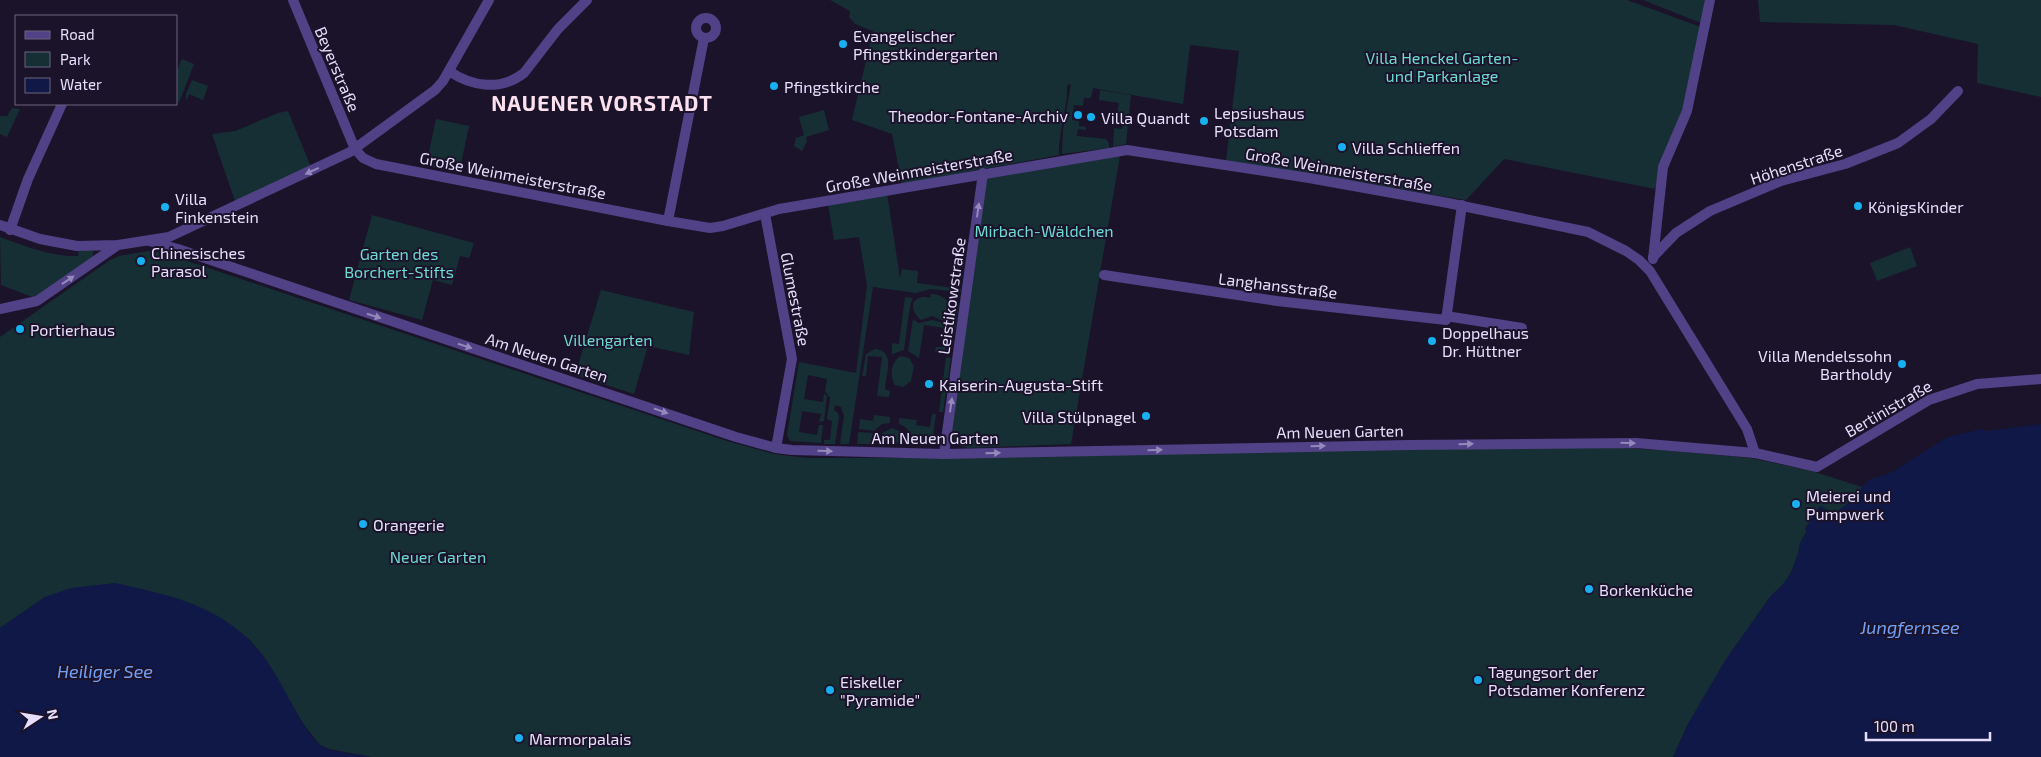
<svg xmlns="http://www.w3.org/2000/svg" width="2041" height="757" font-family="'Exo 2',sans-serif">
<rect width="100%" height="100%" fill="#1b132a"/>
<g fill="#162f34">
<path d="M830 0H1627L1701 27 1684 111 1662 166 1655 189 1504 159 1466 200 1226 161 1239 51 1190 45 1183 104 1093 88 1091 98H1084L1083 106 1074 105 1072 120 1079 121V126L1086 127V130L1078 129 1077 136 1106 139 1109 143V148L1062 154 1063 130 1071 84 1067 85C1068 109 1058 132 1059 155L902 184 892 134 852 120 873 31 855 24 849 17 850 11Z"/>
<path d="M1643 0H1706L1701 23Z"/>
<path d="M1758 0H2041V97L1977 83 1978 44 1894 25 1760 22Z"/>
<path d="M182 59 194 64 179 103C173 93 175 71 182 59Z"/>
<path d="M192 80 208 86 203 100 189 94 186 101V94Z"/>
<path d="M1100 90 1131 95 1126 144 1113 147 1114 128 1122 129 1124 122 1116 120 1119 103 1099 100Z"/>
<path d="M12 108 20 109 7 137 0 134V116H7Z"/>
<path d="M824 110 829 130 806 137 807 141 802 151 794 146 796 138 804 135 799 117Z"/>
<path d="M288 111 311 167 235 201 212 134 235 131 278 113Z"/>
<path d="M436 119 469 126 459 173 426 166Z"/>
<path d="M1121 150 1071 444 968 448 950 443 987 177Z"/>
<path d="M887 193 900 278 902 269 918 271 917 283 961 289V292L931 289 916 293 873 287 849 444H840L844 416 841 407 835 405 834 410 838 413 839 417 835 444H824V440H830L832 421 827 419 830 398 825 391 827 379 808 375 804 399 823 402 824 394 827 396 824 421 819 422 821 414 802 411 799 432 817 435 819 425H823L821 443 790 441 787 435 799 362 856 373 867 285 859 237 834 240 828 204Z"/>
<path d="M372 215 474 243 469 258 460 256 452 285 433 280 422 320 349 300Z"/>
<path d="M0 237C26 246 50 257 78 256L79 249H90L93 251V257L35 298 1 285Z"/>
<path d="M1910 247 1917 266 1877 281 1870 263Z"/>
<path d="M148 251 163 253 727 441 774 454 807 458H944L1563 445 1660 450 1750 458 1812 471 1862 487C1858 500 1843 504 1836 516L1820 506 1805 529 1807 531 1800 543 1798 554 1792 570 1785 582 1770 597 1725 661 1688 724 1673 757H372L329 749 320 745 304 725 264 657 248 638 45 597 0 628V337L110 260 119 256Z"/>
<path d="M601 290 694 312 689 355 648 346 634 394 575 375Z"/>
<path d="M930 294C945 294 954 304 948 318L943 321 932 316 921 320C914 315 908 302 919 298 924 296 925 298 931 297Z"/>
<path d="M950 296 954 297V303H959L955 331 950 330 948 322 951 320 954 308Z"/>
<path d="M905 297 913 298C909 303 906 340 904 350L892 354V343L899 344Z"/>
<path d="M913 319 918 323 933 320 946 324 948 331 945 353 935 352 936 347H943L945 328 924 325 919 358 908 351Z"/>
<path d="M875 349C896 351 886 374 885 388L886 390 890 391 889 397 877 396 882 357 868 356 866 376H862L866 354Z"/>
<path d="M901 356 909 358 914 366 911 381 903 387 895 385C889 376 891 361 901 356Z"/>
<path d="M946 357 951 358 943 412H939Z"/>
<path d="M932 414H936L932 443H912C912 434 908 427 899 424V418L917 420 916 425 930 427Z"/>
<path d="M874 415 890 417V423L882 424 874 431 859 429 860 419 873 421Z"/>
<path d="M892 428 903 432 907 443 878 444 882 433Z"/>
<path d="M858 432 873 433 871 444H857Z"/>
</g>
<g fill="#0f1847">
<path d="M2041 424V757H1673L1688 724 1725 661 1770 597 1785 582 1792 571 1798 554 1800 543 1807 531 1805 529 1820 506 1836 515 1839 510 1860 494 1862 487 1869 480 1890 473 1948 437 1981 429 1986 431Z"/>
<path d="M115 583C164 594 209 602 247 638 268 657 281 684 294 708 301 720 309 736 320 745 331 753 359 754 372 757H0V628L45 597 71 588Z"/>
</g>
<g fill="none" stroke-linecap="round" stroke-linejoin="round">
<g stroke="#514186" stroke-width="10">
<path d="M293 0 355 149 363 158 376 164 668 221 710 228 723 226 779 209 1127 150 1309 178 1448 203 1588 232 1626 251 1639 260 1650 271 1747 429 1755 453"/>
<circle cx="706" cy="28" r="10"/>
<path d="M449 71C472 87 501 91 524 73L558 29 587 0"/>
<path d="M765 214 792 359 776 448"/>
<path d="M668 221 704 38"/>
<path d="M0 225 40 239 77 246 118 245 169 237 350 152 435 90 443 81 489 0"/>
<path d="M10 230 28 179 62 104"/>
<path d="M149 241 178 249 736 437 776 448 792 450 944 454 1409 445 1636 443 1755 453 1817 467 1929 400 1977 384 2041 379"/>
<path d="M1653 257 1676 233 1710 211 1781 181 1845 164 1898 143 1931 119 1958 91"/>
<path d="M1653 259 1663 167 1687 111 1710 0"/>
<path d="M1104 275 1277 301 1446 320 1462 205"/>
<path d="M0 309 37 301 118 245"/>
<path d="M1446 316 1522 328"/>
<path d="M944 454 983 173"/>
</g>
</g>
<defs><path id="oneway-solid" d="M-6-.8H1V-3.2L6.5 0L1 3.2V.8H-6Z" transform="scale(1.25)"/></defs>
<g fill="#9488bc">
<use href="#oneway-solid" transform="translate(312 171) rotate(155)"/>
<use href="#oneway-solid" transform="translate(978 210) rotate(-82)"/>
<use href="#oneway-solid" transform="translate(68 280) rotate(-34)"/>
<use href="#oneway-solid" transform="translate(374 316) rotate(18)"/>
<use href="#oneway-solid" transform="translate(465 346) rotate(18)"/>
<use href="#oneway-solid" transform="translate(951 405) rotate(-82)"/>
<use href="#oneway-solid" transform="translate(661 411) rotate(19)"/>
<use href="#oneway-solid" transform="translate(1628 443) rotate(1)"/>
<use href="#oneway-solid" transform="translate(1466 444) rotate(-1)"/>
<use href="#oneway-solid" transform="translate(1318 446) rotate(-1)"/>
<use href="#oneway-solid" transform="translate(1155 450) rotate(-1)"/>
<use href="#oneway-solid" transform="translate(825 451) rotate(1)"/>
<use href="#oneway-solid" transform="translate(993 453) rotate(-1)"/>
</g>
<g fill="#17b0f0" stroke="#1b132a" stroke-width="2">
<circle cx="843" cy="44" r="5"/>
<circle cx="774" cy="86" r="5"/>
<circle cx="1078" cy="115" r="5"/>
<circle cx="1091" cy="117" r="5"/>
<circle cx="1204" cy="121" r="5"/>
<circle cx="1342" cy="147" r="5"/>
<circle cx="1858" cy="206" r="5"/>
<circle cx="165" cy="207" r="5"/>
<circle cx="141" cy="261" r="5"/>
<circle cx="20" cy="329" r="5"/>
<circle cx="1432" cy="341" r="5"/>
<circle cx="1902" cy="364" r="5"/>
<circle cx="929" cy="384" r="5"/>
<circle cx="1146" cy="416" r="5"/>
<circle cx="1796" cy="504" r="5"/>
<circle cx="363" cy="524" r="5"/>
<circle cx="1589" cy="589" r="5"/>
<circle cx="1478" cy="680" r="5"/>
<circle cx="830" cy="690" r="5"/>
<circle cx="519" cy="738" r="5"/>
</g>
<g text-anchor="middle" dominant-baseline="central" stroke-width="4" stroke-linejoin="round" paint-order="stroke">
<g font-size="16" fill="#e7defd" stroke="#1b132a" text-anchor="start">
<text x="853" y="35">Evangelischer<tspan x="853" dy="18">Pfingstkindergarten</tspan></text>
<text x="784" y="86">Pfingstkirche</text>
<text x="1214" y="112">Lepsiushaus<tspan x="1214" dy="18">Potsdam</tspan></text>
<text x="1068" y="115" text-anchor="end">Theodor-Fontane-Archiv</text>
<text x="1101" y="117">Villa Quandt</text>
<text x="1352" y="147">Villa Schlieffen</text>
<text x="175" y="198">Villa<tspan x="175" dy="18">Finkenstein</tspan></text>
<text x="1868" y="206">KönigsKinder</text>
<text x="151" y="252">Chinesisches<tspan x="151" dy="18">Parasol</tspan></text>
<text x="30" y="329">Portierhaus</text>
<text x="1442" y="332">Doppelhaus<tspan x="1442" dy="18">Dr. Hüttner</tspan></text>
<text x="1892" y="355" text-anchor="end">Villa Mendelssohn<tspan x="1892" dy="18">Bartholdy</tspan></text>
<text x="939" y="384">Kaiserin-Augusta-Stift</text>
<text x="1136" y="416" text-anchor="end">Villa Stülpnagel</text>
<text x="1806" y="495">Meierei und<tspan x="1806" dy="18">Pumpwerk</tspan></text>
<text x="373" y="524">Orangerie</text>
<text x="1599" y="589">Borkenküche</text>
<text x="1488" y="671">Tagungsort der<tspan x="1488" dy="18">Potsdamer Konferenz</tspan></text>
<text x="840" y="681">Eiskeller<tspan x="840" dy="18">"Pyramide"</tspan></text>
<text x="529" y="738">Marmorpalais</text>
</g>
<g font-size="16" fill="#6ddad4" stroke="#1b132a">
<text x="1442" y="57">Villa Henckel Garten-<tspan x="1442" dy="18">und Parkanlage</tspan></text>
<text x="1044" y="230">Mirbach-Wäldchen</text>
<text x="399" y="253">Garten des<tspan x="399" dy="18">Borchert-Stifts</tspan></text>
<text x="608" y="339">Villengarten</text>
<text x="438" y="556">Neuer Garten</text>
</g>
<g font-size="16" fill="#e7defd" stroke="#1b132a">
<text transform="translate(338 69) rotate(67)">Beyerstraße</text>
<text transform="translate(1796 164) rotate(-18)">Höhenstraße</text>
<text transform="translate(1339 169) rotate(10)">Große Weinmeisterstraße</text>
<text transform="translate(919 170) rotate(-10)">Große Weinmeisterstraße</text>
<text transform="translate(513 175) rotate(11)">Große Weinmeisterstraße</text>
<text transform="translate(1278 285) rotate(7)">Langhansstraße</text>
<text transform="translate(951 296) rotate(-82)">Leistikowstraße</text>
<text transform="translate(796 299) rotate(79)">Glumestraße</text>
<text transform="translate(547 357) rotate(18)">Am Neuen Garten</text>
<text transform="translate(1888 408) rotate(-30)">Bertinistraße</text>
<text transform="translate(1340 431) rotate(-1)">Am Neuen Garten</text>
<text x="935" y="437">Am Neuen Garten</text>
</g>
<g font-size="18" font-style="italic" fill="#73a0f6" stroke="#1b132a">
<text x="1910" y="627">Jungfernsee</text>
<text x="105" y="671">Heiliger See</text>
</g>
<g font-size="21" font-weight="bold" letter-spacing="1" fill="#fde0ed" stroke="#1b132a">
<text x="602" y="102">NAUENER VORSTADT</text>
</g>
</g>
<rect x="15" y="15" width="162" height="90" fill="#1b132a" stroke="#6d647e"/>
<rect x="25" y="31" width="25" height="8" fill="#514186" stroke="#6d647e"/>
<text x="60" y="40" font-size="15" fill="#e7defd">Road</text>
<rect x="25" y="52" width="25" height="15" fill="#162f34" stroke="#6d647e"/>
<text x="60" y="65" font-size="15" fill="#e7defd">Park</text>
<rect x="25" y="78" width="25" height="15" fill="#0f1847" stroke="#6d647e"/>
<text x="60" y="90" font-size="15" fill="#e7defd">Water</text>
<g transform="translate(40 717) rotate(78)" stroke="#1b132a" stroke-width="4" paint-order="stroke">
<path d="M0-4L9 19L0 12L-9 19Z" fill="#e7defd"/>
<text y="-8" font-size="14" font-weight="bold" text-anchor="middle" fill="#e7defd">N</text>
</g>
<path d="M1866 732v8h124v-8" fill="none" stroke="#e7defd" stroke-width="2.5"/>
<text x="1874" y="732" font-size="15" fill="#e7defd" stroke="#1b132a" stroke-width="4" paint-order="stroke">100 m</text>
</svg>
